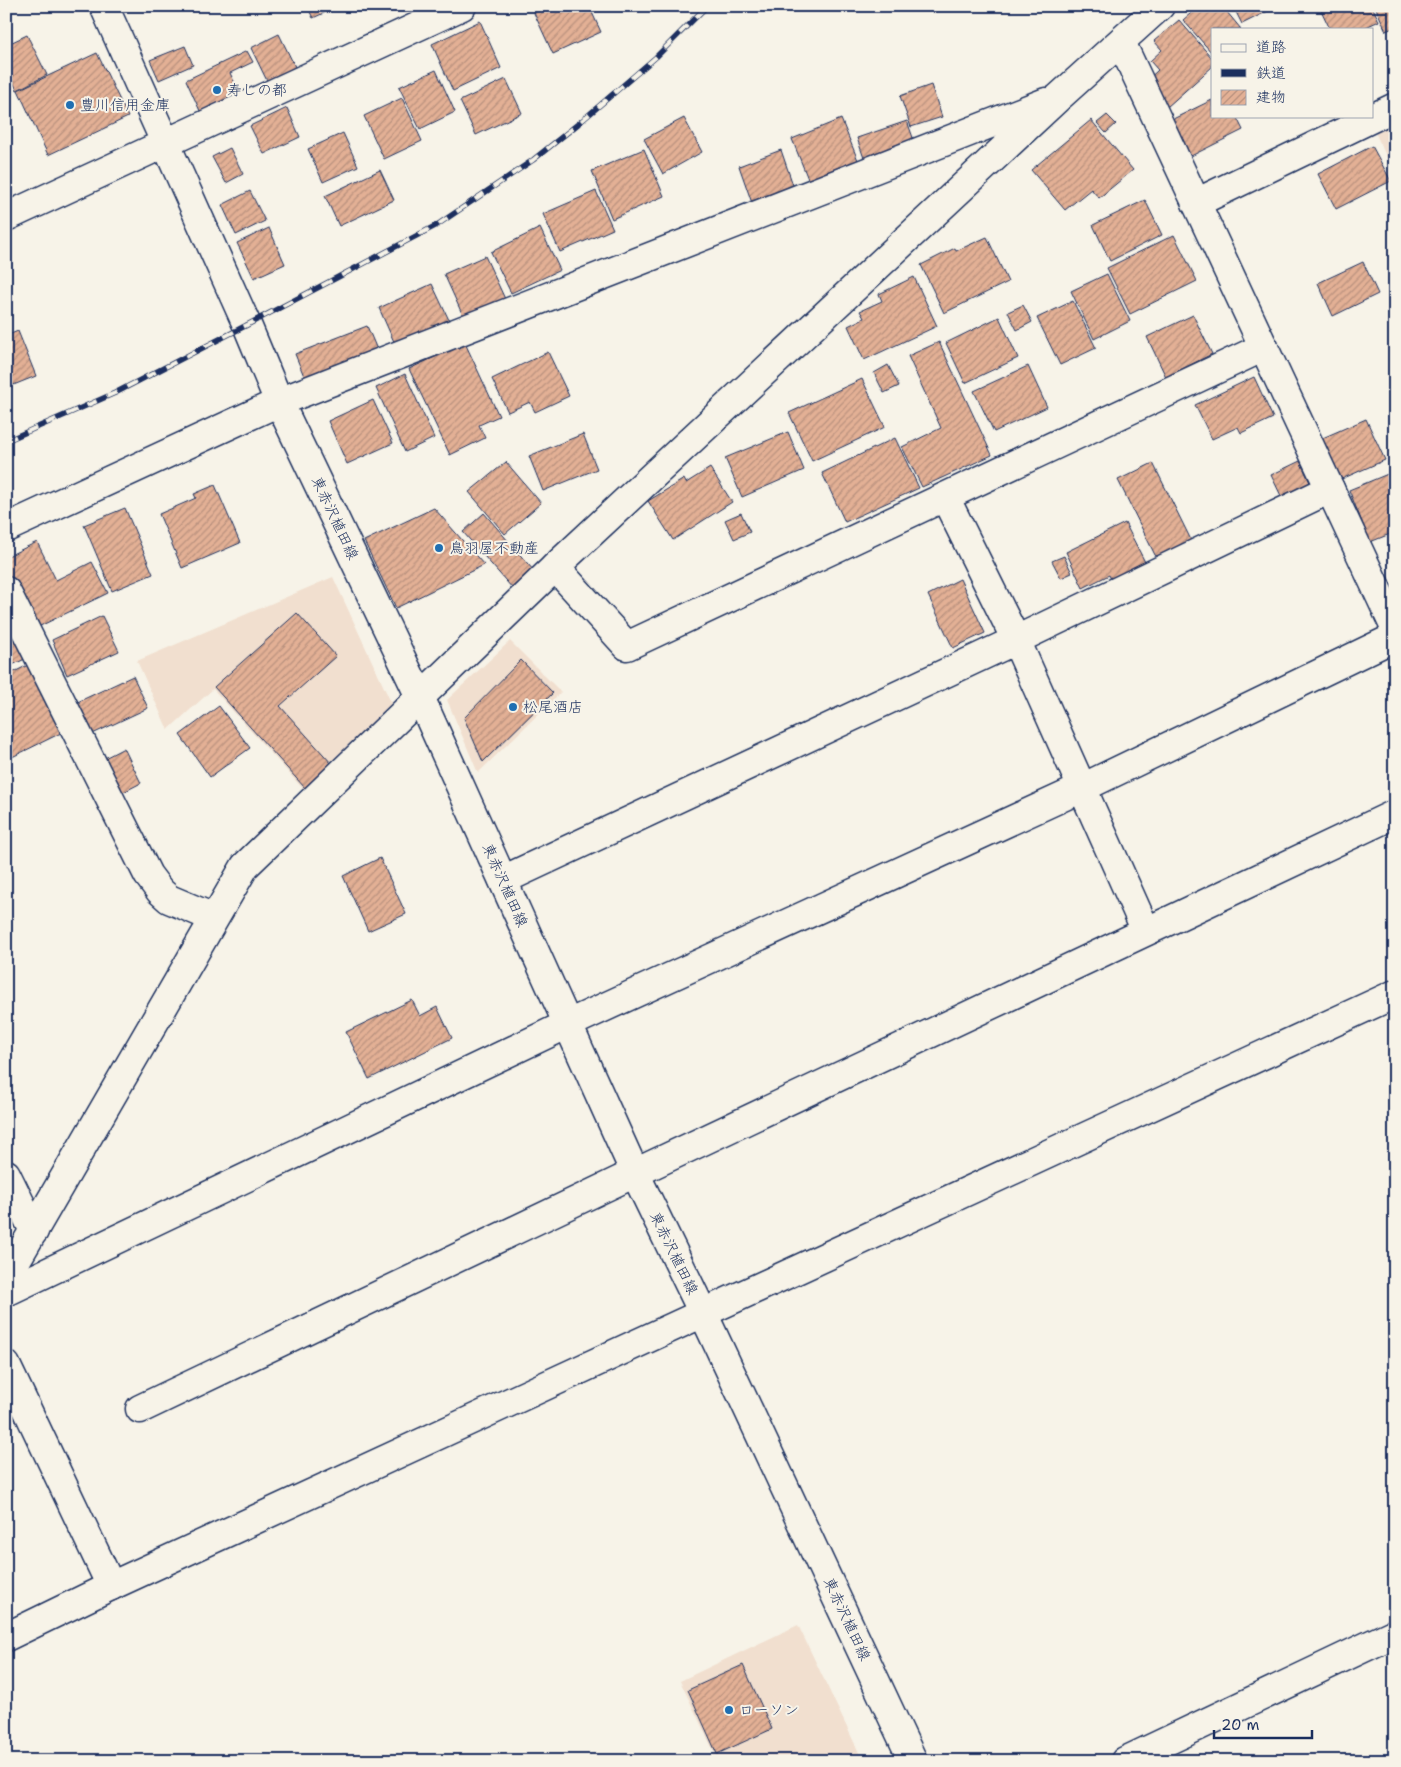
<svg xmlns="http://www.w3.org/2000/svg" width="1401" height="1767" font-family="'Shantell Sans','Klee One',sans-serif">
<defs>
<pattern id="building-hatch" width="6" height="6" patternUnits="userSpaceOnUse" patternTransform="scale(1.25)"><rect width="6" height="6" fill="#e3b095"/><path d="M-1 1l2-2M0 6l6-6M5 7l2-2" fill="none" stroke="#b7907d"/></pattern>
</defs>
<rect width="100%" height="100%" fill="#f7f3e8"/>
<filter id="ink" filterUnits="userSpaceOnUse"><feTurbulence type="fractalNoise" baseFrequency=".02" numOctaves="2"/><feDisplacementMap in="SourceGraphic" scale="10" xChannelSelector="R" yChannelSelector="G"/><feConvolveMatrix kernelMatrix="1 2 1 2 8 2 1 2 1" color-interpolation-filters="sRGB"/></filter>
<g filter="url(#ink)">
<g fill="#f1dfcf">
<path d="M1395 118V175L1373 128Z"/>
<path d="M333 577 394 709 305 791 213 689 168 730 137 661Z"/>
<path d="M510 641 561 692 478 773 447 700Z"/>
<path d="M798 1625 863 1761H703L715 1754 680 1681Z"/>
</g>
<g fill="url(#building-hatch)" stroke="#1b2f5e">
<path d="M307 6H339L313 18Z"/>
<path d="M548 6H589L601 32 553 54 534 13Z"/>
<path d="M1199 6H1222L1241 29H1212V53L1183 20Z"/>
<path d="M1233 6H1278L1242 24Z"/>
<path d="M1319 6H1372L1379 21 1362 29H1330Z"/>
<path d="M1375 6H1395V27L1386 31Z"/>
<path d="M1179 20 1212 58V67L1167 107 1145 82 1158 70 1150 61 1162 50 1154 41Z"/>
<path d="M480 21 501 68 453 91 432 44Z"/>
<path d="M279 34 298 73 270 87 251 48Z"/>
<path d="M27 35 47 75 17 90 6 68V45Z"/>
<path d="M185 46 193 65 159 80 150 60Z"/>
<path d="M247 51 253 62 230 73 245 104 205 122 186 80Z"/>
<path d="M97 53 128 117 48 155 18 90Z"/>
<path d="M436 70 455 112 420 129 399 87Z"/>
<path d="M506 79 522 113 476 135 460 101Z"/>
<path d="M931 85 942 117 911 127 900 96Z"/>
<path d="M402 98 422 141 384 159 364 116Z"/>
<path d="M1212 100V116H1236L1243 130 1189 157 1171 120Z"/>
<path d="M287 108 300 137 264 154 250 126Z"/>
<path d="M1107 115 1116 124 1106 133 1097 123Z"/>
<path d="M684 118 702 152 663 174 644 139Z"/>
<path d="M841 119 860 165 810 184 792 139Z"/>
<path d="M1091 120 1133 170 1099 198 1091 189 1065 210 1031 170Z"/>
<path d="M907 121 916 146 866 164 857 138Z"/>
<path d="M343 133 358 166 323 182 308 149Z"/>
<path d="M1372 146 1391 181 1336 209 1318 174Z"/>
<path d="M230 148 243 174 226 183 212 157Z"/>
<path d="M644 149 664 196 612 219 592 171Z"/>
<path d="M781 150 794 188 752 203 739 166Z"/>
<path d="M380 170 394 200 339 226 325 196Z"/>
<path d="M250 191 265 221 236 235 222 205Z"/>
<path d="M596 191 613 229 560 252 543 214Z"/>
<path d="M1145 200 1162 235 1110 261 1093 225Z"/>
<path d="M269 228 285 264 254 278 237 243Z"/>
<path d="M540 228 560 270 511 293 491 252Z"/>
<path d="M1174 235 1197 281 1130 314 1107 268Z"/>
<path d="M987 237 1008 282 944 313 921 265 955 248 956 251Z"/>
<path d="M485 256 505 299 464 318 444 274Z"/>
<path d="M1363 262 1378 294 1333 316 1318 283Z"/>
<path d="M1107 274 1130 321 1094 339 1071 291Z"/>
<path d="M914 277 937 326 864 360 848 326 864 318 860 311 882 301 879 294Z"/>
<path d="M432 284 449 320 395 344 379 308Z"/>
<path d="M1073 301 1096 348 1060 365 1037 318Z"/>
<path d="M1023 305 1032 322 1017 330 1008 312Z"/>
<path d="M1193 315 1212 354 1166 377 1147 337Z"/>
<path d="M999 317 1018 358 965 383 946 343Z"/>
<path d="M367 326 378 352 306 381 295 354Z"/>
<path d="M18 331 36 376 6 388V336Z"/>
<path d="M939 342 992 455 922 487 902 447 941 428 908 356Z"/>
<path d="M465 343 499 416 479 425 485 438 450 455 409 369Z"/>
<path d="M548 352 569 396 535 412 530 402 508 412 492 379Z"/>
<path d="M888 365 899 386 884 393 874 373Z"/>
<path d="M1028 366 1047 407 994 432 974 391Z"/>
<path d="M405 374 434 438 405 452 376 388Z"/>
<path d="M1254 377 1273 418 1241 433 1238 427 1212 439 1195 405Z"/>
<path d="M862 379 885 427 812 461 789 413Z"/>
<path d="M373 400 393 443 347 464 328 421Z"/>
<path d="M1366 419 1385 460 1337 481 1318 440Z"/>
<path d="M788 432 804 470 742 497 725 458Z"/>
<path d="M583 434 597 469 543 491 529 456Z"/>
<path d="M895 438 919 488 845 522 822 473Z"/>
<path d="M1300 461 1313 489 1284 502 1271 475Z"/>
<path d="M506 462 541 503 505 534 469 492Z"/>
<path d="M1153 463 1191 540 1156 557 1118 480Z"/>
<path d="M710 468 732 502 673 540 648 501 684 479 686 483Z"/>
<path d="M1395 471V532L1370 542 1349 490Z"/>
<path d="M215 485 240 543 182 568 159 514 196 498 194 494Z"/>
<path d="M125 508 153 574 112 591 84 525Z"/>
<path d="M434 508 484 565 396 608 364 541Z"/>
<path d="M484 513 534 571 513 589 463 532Z"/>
<path d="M741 513 750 532 734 539 725 520Z"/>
<path d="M1125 523 1147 566 1113 583 1109 575 1083 588 1066 552Z"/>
<path d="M37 542 56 580 92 562 108 593 36 628 6 569V557Z"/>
<path d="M1064 556 1072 573 1061 578 1052 561Z"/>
<path d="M960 579 985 633 953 648 928 595Z"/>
<path d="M297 613 336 656 280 706 332 764 305 788 214 687Z"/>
<path d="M6 616 27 658 6 668Z"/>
<path d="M102 616 119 651 67 675 52 640Z"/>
<path d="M521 660 553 693 483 762 464 718Z"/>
<path d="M30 664 63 732 6 760V676Z"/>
<path d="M133 676 148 708 84 738 69 706Z"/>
<path d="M219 706 250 748 210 777 180 735Z"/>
<path d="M124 748 141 783 114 797 97 762Z"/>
<path d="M380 858 406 914 368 931 343 876Z"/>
<path d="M412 1000 420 1016 437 1007 452 1038 369 1079 346 1032Z"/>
<path d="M743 1665 772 1729 717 1754 688 1690Z"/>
</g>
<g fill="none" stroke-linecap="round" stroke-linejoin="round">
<g stroke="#1b2f5e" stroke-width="31">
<g id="street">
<path d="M1121 42 1395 628"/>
<path d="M1196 203 1395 107"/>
<path d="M6 217 462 6"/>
<path d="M945 497 1016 640 1146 931"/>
<path d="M6 528 279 402 1046 102"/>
<path d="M555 567 627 646 1264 347"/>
<path d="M6 591 148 875 160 891 169 899 214 918"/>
<path d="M503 880 1016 640 1330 489"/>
<path d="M6 1174 34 1231"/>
<path d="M6 1278 245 866 555 567 1059 97 1160 6"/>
<path d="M6 1292 568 1024 1082 788 1395 637"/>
<path d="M6 1365 111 1586"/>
<path d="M140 1409 635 1173 1395 814"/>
<path d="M6 1637 111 1586 1395 994"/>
</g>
</g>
<g stroke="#1b2f5e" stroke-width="31">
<g id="secondary">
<path d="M104 6 247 325 279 402 420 697 635 1173 703 1313 913 1761"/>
<path d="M1125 1761 1395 1633"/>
</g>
</g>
<use href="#street" stroke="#f7f3e8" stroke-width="28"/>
<use href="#secondary" stroke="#f7f3e8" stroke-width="28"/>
<g stroke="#1b2f5e" stroke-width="5.5">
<path id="rail" d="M6 441 115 393 247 325 437 225 533 160 578 124 656 57 707 6"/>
</g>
<use href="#rail" stroke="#f7f3e8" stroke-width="4" stroke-dasharray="11" stroke-linecap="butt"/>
</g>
</g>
<g fill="#1f6fb2" stroke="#f7f3e8" stroke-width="2">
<circle cx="217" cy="90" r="5"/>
<circle cx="70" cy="105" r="5"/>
<circle cx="439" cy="548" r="5"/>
<circle cx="513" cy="707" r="5"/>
<circle cx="729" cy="1710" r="5"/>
</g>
<g text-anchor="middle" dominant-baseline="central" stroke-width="4" stroke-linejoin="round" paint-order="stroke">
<g font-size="15" fill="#1b2f5e" stroke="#f7f3e8" text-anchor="start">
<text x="227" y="90">寿しの都</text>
<text x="80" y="105">豊川信用金庫</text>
<text x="449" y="548">鳥羽屋不動産</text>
<text x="523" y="707">松尾酒店</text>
<text x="739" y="1710">ローソン</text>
</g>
<g font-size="15" fill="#1b2f5e" stroke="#f7f3e8">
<text transform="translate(335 518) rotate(65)">東赤沢植田線</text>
<text transform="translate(505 885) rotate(66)">東赤沢植田線</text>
<text transform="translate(674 1253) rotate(64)">東赤沢植田線</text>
<text transform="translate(847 1619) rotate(65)">東赤沢植田線</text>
</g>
</g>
<rect width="1401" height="1767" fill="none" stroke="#f7f3e8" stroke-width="25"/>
<rect x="12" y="12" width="1376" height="1742" fill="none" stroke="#1b2f5e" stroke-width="2" filter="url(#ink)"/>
<rect x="1211" y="28" width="162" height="90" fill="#f7f3e8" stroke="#9fa5b1"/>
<rect x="1221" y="44" width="25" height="8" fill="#f7f3e8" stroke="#9fa5b1"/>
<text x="1256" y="52" font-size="15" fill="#1b2f5e">道路</text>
<rect x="1221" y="69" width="25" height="8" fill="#1b2f5e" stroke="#9fa5b1"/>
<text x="1256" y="78" font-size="15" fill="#1b2f5e">鉄道</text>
<rect x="1221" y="90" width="25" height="15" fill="url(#building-hatch)" stroke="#9fa5b1"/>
<text x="1256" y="102" font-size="15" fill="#1b2f5e">建物</text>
<path d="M1214 1730v8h98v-8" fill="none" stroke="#1b2f5e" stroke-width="2.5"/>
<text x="1221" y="1730" font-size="15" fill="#1b2f5e" stroke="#f7f3e8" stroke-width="4" paint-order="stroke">20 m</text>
</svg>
